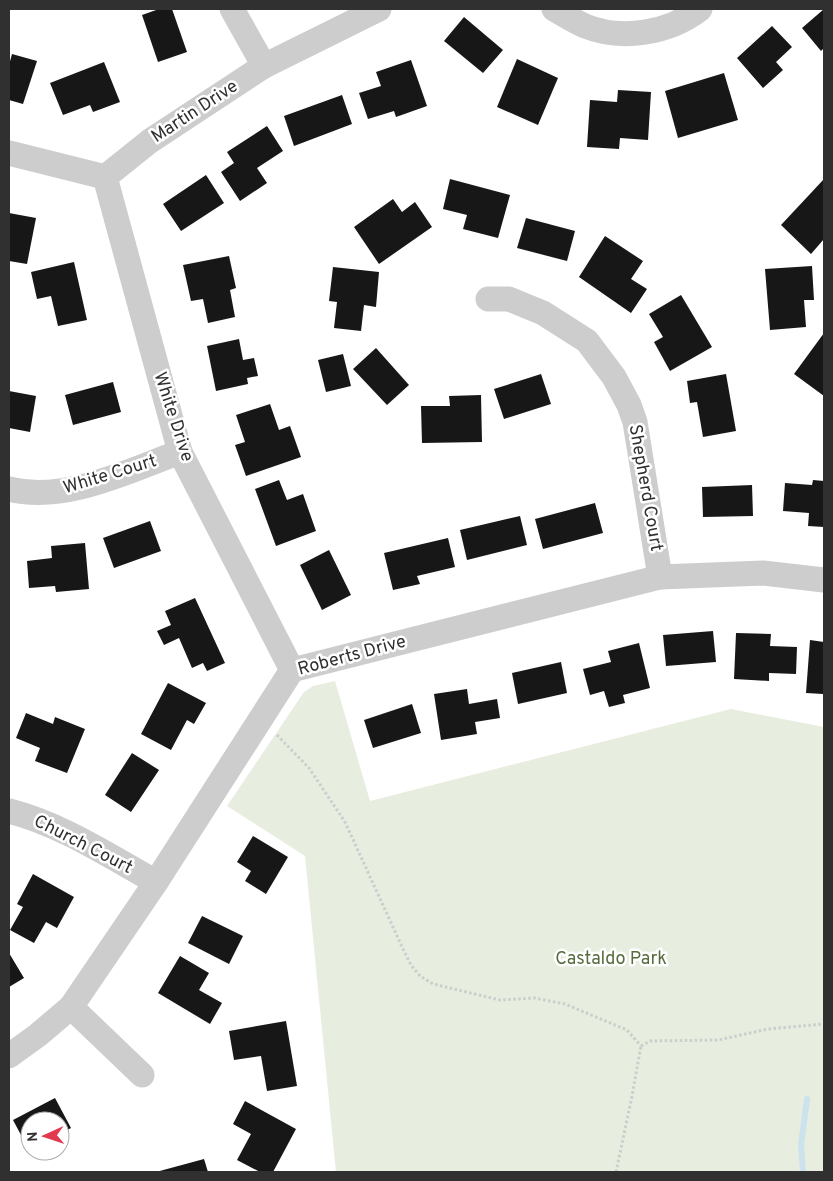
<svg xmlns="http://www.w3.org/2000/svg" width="833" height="1181" font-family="Overpass,sans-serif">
<rect width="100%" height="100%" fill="#fff"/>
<path fill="#e7eddf" d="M335 681 370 801 731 709 824 727V1172H336L305 856 227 806 304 692 313 686Z"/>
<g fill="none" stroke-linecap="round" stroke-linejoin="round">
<path stroke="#cce2ec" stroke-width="6" d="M803 1172 801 1145 807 1099"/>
</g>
<g fill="#171717">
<path d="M159 9H172L187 52 158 62 142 15Z"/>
<path d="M824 9V48L821 51 802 28Z"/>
<path d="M464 17 503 50 483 73 444 41Z"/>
<path d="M772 26 792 47 776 62 783 70 763 88 737 58Z"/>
<path d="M12 54 37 61 23 104 9 100V65Z"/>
<path d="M517 59 558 78 538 125 497 107Z"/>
<path d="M411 60 427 106 396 117 394 111 368 119 359 93 381 86 376 72Z"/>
<path d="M104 62 120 102 93 112 90 105 63 115 50 83Z"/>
<path d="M724 73 738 120 678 138 665 91Z"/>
<path d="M618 90 651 92 648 140 620 138 619 149 587 147 590 100 617 102Z"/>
<path d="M342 95 352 124 294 146 284 116Z"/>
<path d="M267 126 283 151 257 168 267 183 240 201 221 172 234 163 227 152Z"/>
<path d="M206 175 224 203 181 231 163 204Z"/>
<path d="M450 179 510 195 498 238 463 229 467 215 443 209Z"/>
<path d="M824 179V239L811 254 781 225Z"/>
<path d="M393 199 402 212 415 202 432 227 379 264 354 227Z"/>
<path d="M9 213 36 218 27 264 9 261Z"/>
<path d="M526 218 575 231 567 261 517 248Z"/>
<path d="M605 236 643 261 631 279 647 289 631 313 579 277Z"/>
<path d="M229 256 236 288 230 290 235 317 208 323 203 299 191 301 183 265Z"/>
<path d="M74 262 87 320 58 326 51 296 37 299 31 272Z"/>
<path d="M812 266 814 300H804L806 327 770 330 765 269Z"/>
<path d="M333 267 379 272 376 307 364 305 361 331 334 328 337 302 329 301Z"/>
<path d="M681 295 712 347 670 371 654 342 663 337 649 314Z"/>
<path d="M824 333V396L794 374Z"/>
<path d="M239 339 243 360 254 358 258 376 247 378 248 384 216 391 207 346Z"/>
<path d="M376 348 409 385 387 405 353 369Z"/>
<path d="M343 354 351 386 326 392 318 360Z"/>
<path d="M541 374 551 404 504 419 494 389Z"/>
<path d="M726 374 736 431 703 437 697 402 690 403 687 381Z"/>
<path d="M113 382 121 412 73 425 65 395Z"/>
<path d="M9 391 36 396 30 432 9 428Z"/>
<path d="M481 395 482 442 422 443 421 406H450L449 396Z"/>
<path d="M270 404 279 430 290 426 301 457 246 476 235 445 245 442 236 415Z"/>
<path d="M279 480 287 500 303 494 316 531 276 546 255 489Z"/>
<path d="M813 480 824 481V527L808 526 809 513 783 511 785 483 812 485Z"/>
<path d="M752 485 753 516 703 517 702 487Z"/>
<path d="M595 503 603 533 543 549 535 519Z"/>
<path d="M520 516 527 545 467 560 460 530Z"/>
<path d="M150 521 161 551 114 568 103 538Z"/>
<path d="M448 538 455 567 417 576 420 584 393 590 384 553Z"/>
<path d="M85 543 89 589 56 592 55 586 29 588 27 561 52 558 51 546Z"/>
<path d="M329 550 351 595 322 610 300 565Z"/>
<path d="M195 598 225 663 207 671 203 663 192 668 179 638 164 645 157 631 171 625 165 611Z"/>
<path d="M713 631 716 662 666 666 663 635Z"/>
<path d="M736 633 771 634 770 646 797 647 796 674 769 673V681L734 679Z"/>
<path d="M810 640 824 642 823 694 806 693Z"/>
<path d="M639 643 650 688 623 695 625 703 609 707 604 691 590 695 583 669 611 662 608 651Z"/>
<path d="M561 662 567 693 518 704 512 673Z"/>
<path d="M168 683 206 703 194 724 187 720 171 750 141 734Z"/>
<path d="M467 689 469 704 497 699 500 718 475 722 477 734 441 740 434 694Z"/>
<path d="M412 704 421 733 373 748 364 720Z"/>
<path d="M26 713 53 724 55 717 85 729 67 773 35 761 40 748 16 738Z"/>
<path d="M132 753 159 770 131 812 105 795Z"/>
<path d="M253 836 288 857 266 894 245 881 251 871 237 862Z"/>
<path d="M33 874 74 897 57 928 46 922 34 943 10 930 23 907 17 904Z"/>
<path d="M202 916 243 936 229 964 188 943Z"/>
<path d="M9 953 24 978 9 987Z"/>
<path d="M180 956 209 973 199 990 222 1003 210 1024 158 993Z"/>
<path d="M286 1021 297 1086 267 1091 261 1056 234 1060 229 1031Z"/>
<path d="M55 1098 71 1128 60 1134V1121H30V1152L13 1120Z"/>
<path d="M245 1101 296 1129 273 1172H260L237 1160 251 1134 233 1124Z"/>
<path d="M204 1159 208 1172H156Z"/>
</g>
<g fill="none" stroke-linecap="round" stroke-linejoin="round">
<g stroke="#cdcdcd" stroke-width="3" stroke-dasharray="2.5 2.5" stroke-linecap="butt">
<path d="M277 735 309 768 345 822 403 949 411 965 420 976 433 984 500 1000 534 998 565 1004 627 1030 641 1046"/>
<path d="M641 1046 650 1041 718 1040 768 1029 824 1024"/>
<path d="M616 1172 632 1096 641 1046"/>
</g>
<g stroke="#cdcdcd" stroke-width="25">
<path d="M232 9 264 66"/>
<path d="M554 9C564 15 574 21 585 26 622 41 669 33 700 9"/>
<path d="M9 153 105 177"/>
<path d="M105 177 180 452 292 670"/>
<path d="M105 177 150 141 264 66 379 9"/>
<path d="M488 299H509L543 313 587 341 614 377 629 405 635 422 660 577"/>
<path d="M9 489C65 503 128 471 180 452"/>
<path d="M9 811C61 824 109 856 156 882"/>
<path d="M71 1007 142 1075"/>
<path d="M9 1056 38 1035 71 1007 156 882 292 670 660 577 763 573 824 580"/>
</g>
</g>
<g text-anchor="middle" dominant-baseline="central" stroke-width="5" stroke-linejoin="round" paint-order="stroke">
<g font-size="18" fill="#303030" stroke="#fff">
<text transform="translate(195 112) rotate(-33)">Martin Drive</text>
<text transform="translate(173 417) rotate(72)">White Drive</text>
<text transform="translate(110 475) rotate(-17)">White Court</text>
<text transform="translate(645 488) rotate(80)">Shepherd Court</text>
<text transform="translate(352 656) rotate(-15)">Roberts Drive</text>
<text transform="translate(83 845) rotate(27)">Church Court</text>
</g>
<g font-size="18" fill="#566c3e" stroke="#fff">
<text x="611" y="959">Castaldo Park</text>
</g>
</g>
<rect width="833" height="1181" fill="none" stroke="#303030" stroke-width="20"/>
<g transform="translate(45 1136) rotate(267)"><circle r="24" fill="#ffffff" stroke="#acacac"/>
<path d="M0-4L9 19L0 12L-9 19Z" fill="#e13950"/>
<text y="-8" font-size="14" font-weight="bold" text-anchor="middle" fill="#303030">N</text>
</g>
</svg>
